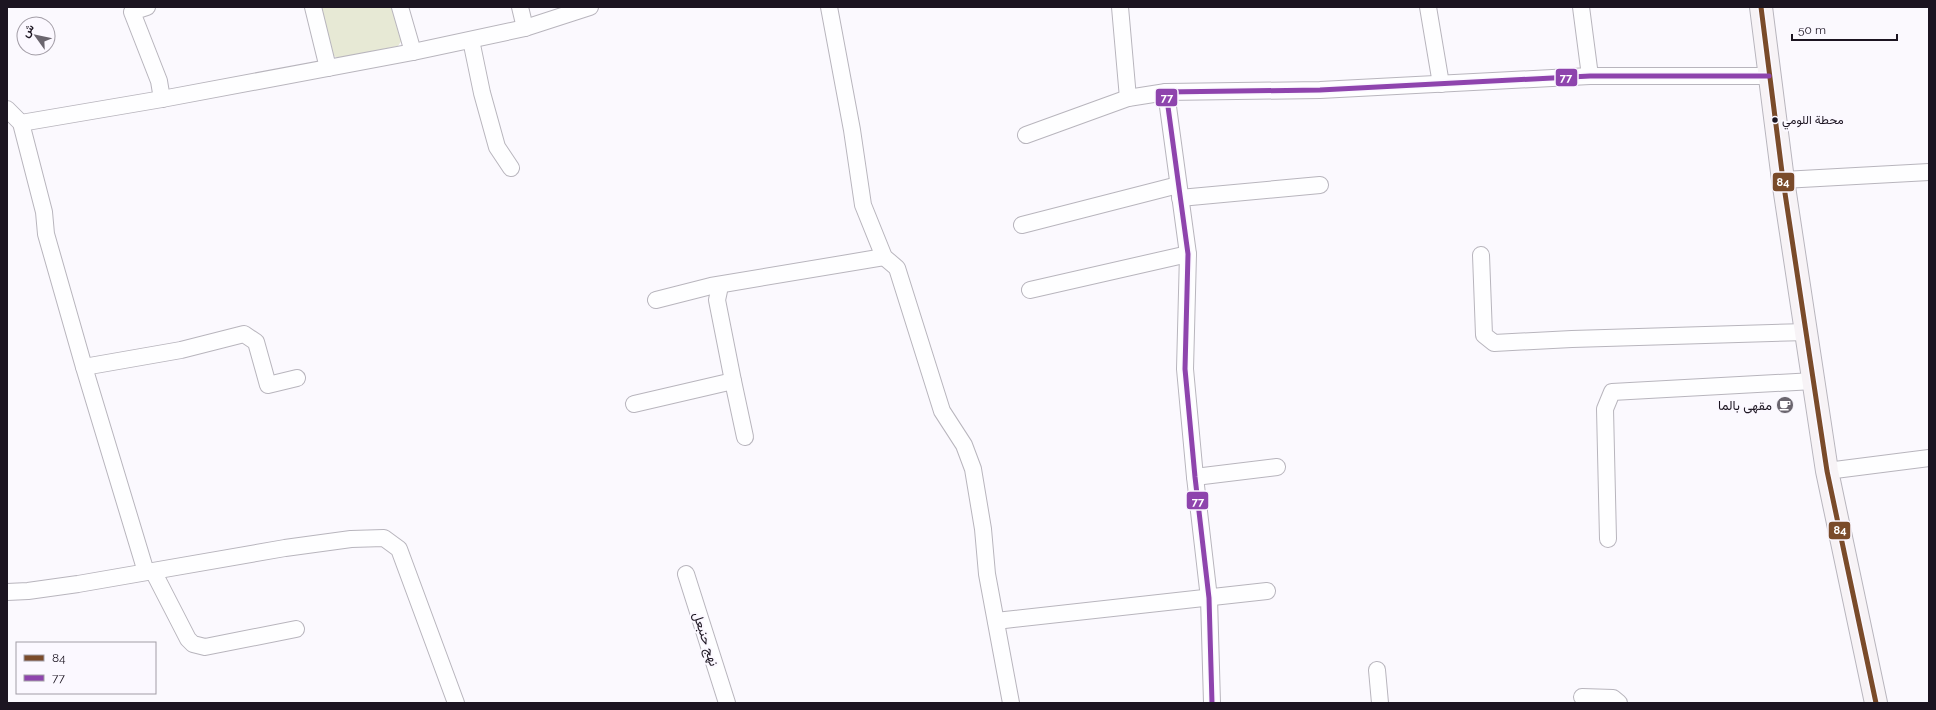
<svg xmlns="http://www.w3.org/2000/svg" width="1936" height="710" font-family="Raleway,Vazirmatn,sans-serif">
<rect width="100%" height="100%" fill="#fbf9fe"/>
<path fill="#e7e9d5" d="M318 7H395L404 37 398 46 339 58 330 55Z"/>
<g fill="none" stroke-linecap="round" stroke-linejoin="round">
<g stroke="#b8b5bd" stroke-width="18">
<g id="minor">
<path d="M147 7 132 12 159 81 162 99"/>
<path d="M313 7 328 68"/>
<path d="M400 7 413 52"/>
<path d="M520 7 525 28"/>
<path d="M829 7 852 130 863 205 884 257 897 268 942 411 964 445 973 469 983 529 987 574 1011 703"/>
<path d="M1120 7 1128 98"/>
<path d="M1428 7 1441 84"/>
<path d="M1581 7 1590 76"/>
<path d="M471 40 482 93 497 147 511 168"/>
<path d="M7 109 21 123 44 212 46 234 84 367 146 572"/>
<path d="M21 123 162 99 413 52 525 28 590 7"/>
<path d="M1026 135 1128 98 1166 92"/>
<path d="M1783 180 1929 172"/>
<path d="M1180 198 1320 185"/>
<path d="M1022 225 1178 185"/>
<path d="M1481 255 1484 335 1494 343 1572 339 1807 332"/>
<path d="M1030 290 1188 254"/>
<path d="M656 300 711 286 884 257"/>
<path d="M84 367 181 350 244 334 256 342 268 385 297 378"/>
<path d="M733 381 745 437"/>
<path d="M634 404 733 381 717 300 720 286"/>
<path d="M1827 471 1929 458"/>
<path d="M1195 477 1277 467"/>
<path d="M1608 539 1605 409 1612 392 1814 381"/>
<path d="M153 571 188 639 193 644 205 647 296 629"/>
<path d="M686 574 727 703"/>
<path d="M7 592 28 591 78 584 285 548 351 539 384 538 399 549 456 703"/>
<path d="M996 621 1267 591"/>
<path d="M1377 670 1380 703"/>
<path d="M1582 697 1613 698 1619 703"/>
<path d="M1212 703 1209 598 1195 477 1185 369 1188 254 1166 92 1320 90 1590 76H1769"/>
</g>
</g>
<g stroke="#b8b5bd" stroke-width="24">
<path id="secondary" d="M1761 7 1783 180 1827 471 1876 703"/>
</g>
<use href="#minor" stroke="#fefeff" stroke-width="16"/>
<use href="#secondary" stroke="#f7f3f6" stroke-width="22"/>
<g stroke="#fbf8ff" stroke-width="8">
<path id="bus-1" d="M1761 7 1783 180 1827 471 1876 703"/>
</g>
<g stroke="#fbf8ff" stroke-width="8">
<path id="bus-2" d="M1212 703 1209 598 1195 477 1185 369 1188 254 1166 92 1320 90 1590 76H1769"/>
</g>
<use href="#bus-1" stroke="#7a4b2a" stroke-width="5"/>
<use href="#bus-2" stroke="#8e44ad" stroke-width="5"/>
</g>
<defs>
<g id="cafe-disc" transform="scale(0.9)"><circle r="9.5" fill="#6a656e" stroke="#fbf8ff"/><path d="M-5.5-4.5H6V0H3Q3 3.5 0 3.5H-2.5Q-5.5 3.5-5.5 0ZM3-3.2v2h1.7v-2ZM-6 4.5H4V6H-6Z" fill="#fff"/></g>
</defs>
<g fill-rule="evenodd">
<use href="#cafe-disc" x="1785" y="405"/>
</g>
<circle fill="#1c1521" stroke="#fbf8ff" stroke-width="1.5" cx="1775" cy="120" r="3.5"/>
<g text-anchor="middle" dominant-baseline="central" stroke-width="4" stroke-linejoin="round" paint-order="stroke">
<g font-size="12" fill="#1c1521" stroke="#fbf8ff" text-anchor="start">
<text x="1782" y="120">محطة اللومي</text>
</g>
<g font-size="13" fill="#1c1521" stroke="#fbf8ff" text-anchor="end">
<text x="1772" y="405">مقهى بالما</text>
</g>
<g font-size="13" fill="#1c1521" stroke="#fbf8ff">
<text transform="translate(706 639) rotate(72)">نهج حنبعل</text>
</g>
</g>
<g stroke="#fbf8ff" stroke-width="1.5">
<rect x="1555" y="68" width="23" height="19" rx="4" fill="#8e44ad"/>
<rect x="1155" y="88" width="23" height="19" rx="4" fill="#8e44ad"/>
<rect x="1772" y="172" width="23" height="20" rx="4" fill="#7a4b2a"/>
<rect x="1186" y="491" width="23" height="19" rx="4" fill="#8e44ad"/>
<rect x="1828" y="521" width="23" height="19" rx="4" fill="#7a4b2a"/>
</g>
<g font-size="11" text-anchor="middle" font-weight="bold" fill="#fff">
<text x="1566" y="81">77</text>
<text x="1167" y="101">77</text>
<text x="1783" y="186">84</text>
<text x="1198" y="505">77</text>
<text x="1840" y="534">84</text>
</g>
<rect width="1936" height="710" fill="none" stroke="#1c1521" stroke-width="16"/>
<rect x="16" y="642" width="140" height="52" fill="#fbf8ff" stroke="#a29da6"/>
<rect x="24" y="655" width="20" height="6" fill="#7a4b2a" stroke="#a29da6"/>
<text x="52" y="662" font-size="12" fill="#1c1521">84</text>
<rect x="24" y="675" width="20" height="6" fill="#8e44ad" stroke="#a29da6"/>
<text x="52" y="682" font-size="12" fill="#1c1521">77</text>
<g transform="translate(36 36) rotate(303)"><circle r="19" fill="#fbf8ff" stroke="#a29da6"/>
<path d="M0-3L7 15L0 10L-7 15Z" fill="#6a656e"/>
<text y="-6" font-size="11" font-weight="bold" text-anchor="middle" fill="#1c1521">ش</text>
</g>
<path d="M1792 34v6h105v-6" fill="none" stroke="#1c1521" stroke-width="2"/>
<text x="1798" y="34" font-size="12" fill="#1c1521" stroke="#fbf8ff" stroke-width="3" paint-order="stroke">50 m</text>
</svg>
